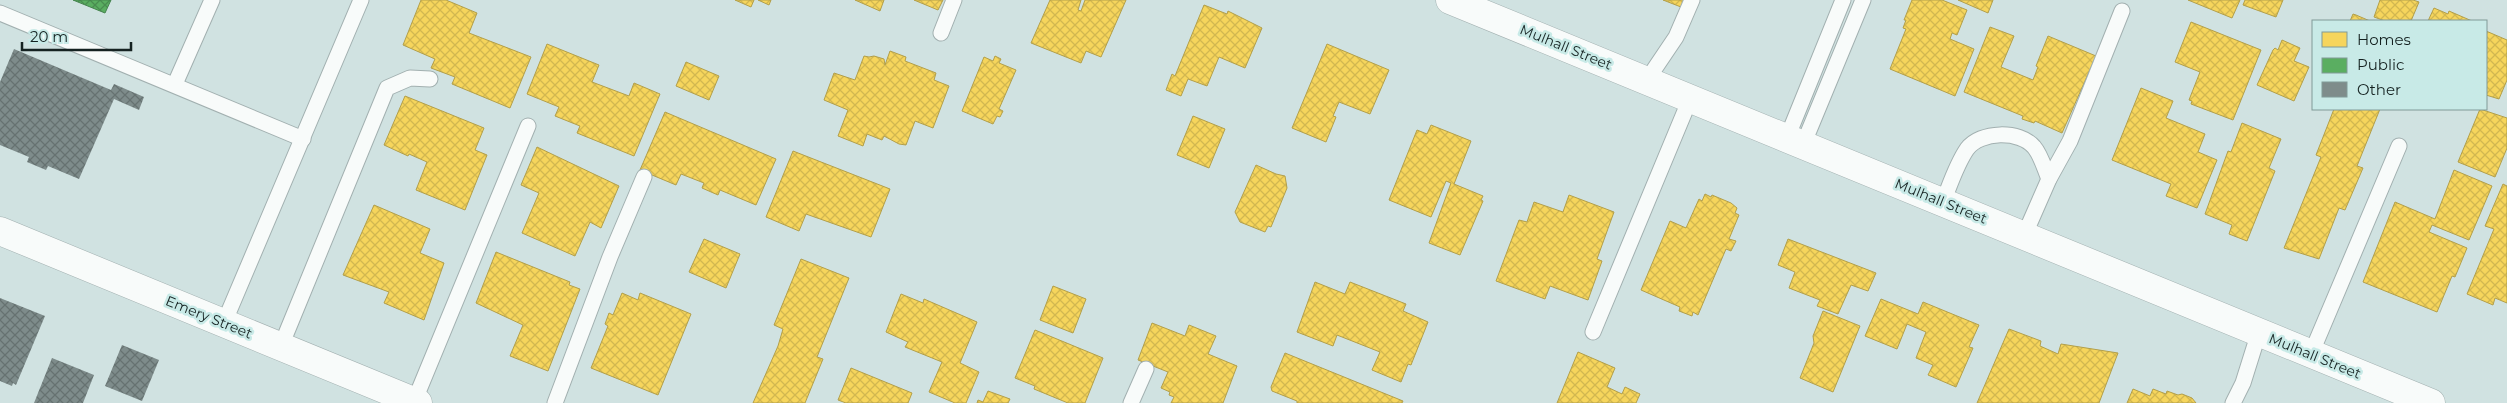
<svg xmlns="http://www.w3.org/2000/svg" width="2507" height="403" font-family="Montserrat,sans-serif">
<defs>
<pattern id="homes-cross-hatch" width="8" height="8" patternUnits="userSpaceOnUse" patternTransform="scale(1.25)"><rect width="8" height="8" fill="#f6d55c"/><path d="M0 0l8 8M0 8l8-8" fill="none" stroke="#d2b750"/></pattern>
<pattern id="public-cross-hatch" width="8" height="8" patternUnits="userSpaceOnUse" patternTransform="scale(1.25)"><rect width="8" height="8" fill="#5aae61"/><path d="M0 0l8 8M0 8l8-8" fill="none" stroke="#498d50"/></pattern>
<pattern id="building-cross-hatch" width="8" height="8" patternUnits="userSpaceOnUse" patternTransform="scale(1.25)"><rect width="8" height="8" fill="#7e8c8b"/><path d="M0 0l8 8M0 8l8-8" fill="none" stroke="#667271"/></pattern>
</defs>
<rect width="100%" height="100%" fill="#d0e2e1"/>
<g fill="url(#homes-cross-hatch)" stroke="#b29f4a">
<path d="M421 0H446L477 13 469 33 531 57 510 108 452 84 455 77 431 68 435 59 403 45Z"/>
<path d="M735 0H754L751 7Z"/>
<path d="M758 0H771L769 5Z"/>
<path d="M855 0H884L880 11Z"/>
<path d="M914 0H943L938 10Z"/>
<path d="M1050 0H1081L1078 10 1081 11 1085 0H1126L1101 57 1086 51 1081 63 1031 43Z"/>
<path d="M1663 0H1684L1681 7Z"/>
<path d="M1912 0H1942L1967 10 1957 35 1952 33 1950 39 1974 49 1955 96 1890 69 1906 29 1903 28 1906 20H1904Z"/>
<path d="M1958 0H1993L1988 13Z"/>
<path d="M2188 0H2240L2232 18Z"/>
<path d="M2245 0H2283L2276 17 2243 5Z"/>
<path d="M2380 0H2413L2419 2 2411 21H2385L2374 17Z"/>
<path d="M1204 5 1227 14 1228 11 1262 28 1245 68 1219 57 1207 86 1188 79 1181 96 1166 90 1172 74 1175 76Z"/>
<path d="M2434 8 2448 14 2449 11 2472 21H2428Z"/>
<path d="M2353 14 2356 15 2370 21H2350Z"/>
<path d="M2191 22 2261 50 2233 120 2191 104 2192 101 2189 100 2200 72 2175 62Z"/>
<path d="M1990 27 2014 36 2001 67 2033 80 2038 67 2036 66 2048 36 2096 56 2062 133 2035 121 2034 123 2022 119 2023 116 1964 92Z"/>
<path d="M2486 31 2507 40V80L2499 99 2486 95Z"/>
<path d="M2282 40 2300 48 2294 61 2309 67 2294 101 2257 85 2273 50 2275 48 2278 50Z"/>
<path d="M547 44 599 65 592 82 629 96 634 83 660 94 634 156 577 133 580 126 555 116 559 107 527 94Z"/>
<path d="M1327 44 1389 70 1370 114 1339 102 1333 116 1336 117 1326 142 1292 128Z"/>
<path d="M890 51 906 57 905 61 936 73 934 80 949 86 933 128 915 121 906 145 899 144 884 136 882 140 867 134 863 146 838 136 848 110 824 100 834 73 855 80 864 56 869 57 874 56 884 59 885 65Z"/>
<path d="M995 56 1001 59 999 63 1016 70 999 109 1003 111 1000 117 997 116 993 124 962 111 984 57 993 61Z"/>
<path d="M686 62 719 76 709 100 676 86Z"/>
<path d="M2141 88 2173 101 2166 118 2205 134 2198 152 2217 160 2197 208 2166 196 2171 184 2112 160Z"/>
<path d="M405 96 484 128 475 150 487 155 465 210 416 190 427 162 409 154 408 156 384 145Z"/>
<path d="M2334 109H2380L2357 166 2363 168 2345 210 2339 208 2319 259 2284 248 2321 157 2316 155Z"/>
<path d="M2480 109 2507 118V148L2495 177 2458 162Z"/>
<path d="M665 112 776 159 756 205 720 190 718 195 702 188 704 183 681 174 676 185 640 170Z"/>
<path d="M1193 116 1225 129 1209 168 1177 155Z"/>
<path d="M2242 123 2281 139 2269 168 2275 171 2247 241 2229 234 2232 225 2205 214 2228 151 2231 152Z"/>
<path d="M1431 125 1471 141 1454 184 1483 196 1481 200 1483 201 1460 255 1429 243 1451 183 1446 181 1431 217 1389 200 1417 130 1427 134Z"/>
<path d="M537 147 619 186 601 228 590 222 575 256 522 233 539 193 521 185Z"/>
<path d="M793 151 890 189 871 237 806 214 799 231 766 217Z"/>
<path d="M1256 165 1276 174 1285 176 1287 188 1271 227 1268 226 1265 232 1240 222 1235 212Z"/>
<path d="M2454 170 2492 186 2469 240 2432 225 2429 232 2467 248 2455 277 2452 276 2437 312 2363 282 2395 202 2435 219Z"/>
<path d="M2503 184 2507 186V303L2495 298 2493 305 2467 294 2494 229 2485 226Z"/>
<path d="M1705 194 1711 197 1712 195 1731 203 1737 208 1735 213 1739 215 1729 239 1736 241 1731 251 1726 249 1698 315 1693 312 1692 316 1679 311 1680 307 1641 290 1670 221 1686 228 1699 199 1702 201Z"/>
<path d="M1569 195 1614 212 1597 259 1602 261 1588 300 1550 286 1545 299 1496 281 1519 220 1527 222 1534 202 1563 212Z"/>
<path d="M374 205 430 229 420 253 444 263 424 320 384 303 389 292 343 275Z"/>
<path d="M704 239 740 254 726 288 689 272Z"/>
<path d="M1788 239 1876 273 1868 291 1851 285 1838 314 1817 306 1820 300 1789 288 1795 272 1778 265Z"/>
<path d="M496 252 570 282 569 285 580 289 548 371 510 356 523 325 476 303Z"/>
<path d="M801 259 849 278 817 357 823 359 805 403H753L778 346 783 329 774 325Z"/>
<path d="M1315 282 1345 294 1350 282 1406 304 1403 311 1428 322 1411 365 1408 364 1401 382 1372 370 1380 352 1337 335 1333 346 1297 332Z"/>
<path d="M1053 286 1086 299 1073 333 1040 320Z"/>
<path d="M622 293 638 300 640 293 691 314 658 395 591 368 608 326 605 324 609 313 613 315Z"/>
<path d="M901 294 923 303 924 299 977 322 960 363 979 372 966 403H955L929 392 942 362 905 347 908 342 886 332Z"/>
<path d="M1881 299 1918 314 1923 302 1979 325 1969 347 1973 348 1956 387 1928 375 1933 365 1916 358 1926 332 1907 324 1897 349 1865 336Z"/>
<path d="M1823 311 1860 326 1833 392 1800 378 1814 343 1813 336Z"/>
<path d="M1152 323 1185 336 1189 325 1216 336 1208 354 1237 366 1223 403H1171L1174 397 1169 395 1170 392 1161 388 1168 372 1138 360Z"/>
<path d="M2009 329 2041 341 2040 346 2058 354 2061 344 2118 353 2099 403H1977Z"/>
<path d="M1035 330 1103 358 1085 403H1068L1034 389 1035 386 1015 378Z"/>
<path d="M1578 352 1615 368 1607 387 1622 394 1625 387 1640 394 1636 403H1557Z"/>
<path d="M1285 353 1403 401 1402 403H1297V401L1272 391 1271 387Z"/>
<path d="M851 368 912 393 908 403H846L838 400Z"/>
<path d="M2133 389 2150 396 2153 389 2166 394 2167 391 2178 395 2182 394 2192 398 2196 403H2127Z"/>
<path d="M988 391 1010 399 1008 403H977L978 400 983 402Z"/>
</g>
<path fill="url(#public-cross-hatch)" stroke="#45844e" d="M73 0H111L105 13Z"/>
<g fill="url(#building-cross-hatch)">
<path d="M14 49 111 90 114 84 144 97 139 110 114 99 79 179 48 166 46 170 27 162 29 157 0 145V82Z"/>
<path d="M0 298 45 316 16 385 13 383 12 386 0 381Z"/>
<path d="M122 345 159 360 142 401 105 386Z"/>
<path d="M52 358 94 375 83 403H34Z"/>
</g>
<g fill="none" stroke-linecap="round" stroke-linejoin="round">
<g stroke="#a2b0b0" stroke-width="17">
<g id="lane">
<path d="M0 13 303 139"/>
<path d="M941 33 954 0"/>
<path d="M1647 80 1676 37 1692 0"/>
<path d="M175 84 212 0"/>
<path d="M1787 138 1843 0"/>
<path d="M1803 145 1863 0"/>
<path d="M1943 202C1950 185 1956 165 1967 149 1980 131 2020 130 2034 147 2041 155 2045 170 2049 179"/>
<path d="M2024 236 2049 179 2070 141 2122 11"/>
<path d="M224 323 361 0"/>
<path d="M1593 332 1690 99"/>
<path d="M281 346 387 88 410 78 430 79"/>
<path d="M2311 354 2399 146"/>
<path d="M414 402 528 126"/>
<path d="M555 403 610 257 644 177"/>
<path d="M1131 403 1146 369"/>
<path d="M2233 403 2243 383 2259 332"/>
</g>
</g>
<g stroke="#a2b0b0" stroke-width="29">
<g id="street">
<path d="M1450 0 2431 403"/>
<path d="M0 231 418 403"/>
</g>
</g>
<use href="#lane" stroke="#f8fbfa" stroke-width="15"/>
<use href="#street" stroke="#f8fbfa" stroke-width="28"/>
</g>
<g text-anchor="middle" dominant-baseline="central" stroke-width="5" stroke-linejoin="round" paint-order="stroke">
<g font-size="14" fill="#152221" stroke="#c8eae7">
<text transform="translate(1566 47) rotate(22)">Mulhall Street</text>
<text transform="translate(1941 201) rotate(22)">Mulhall Street</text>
<text transform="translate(209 317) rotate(22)">Emery Street</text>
<text transform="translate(2315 356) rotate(22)">Mulhall Street</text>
</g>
</g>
<rect x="2312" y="20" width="175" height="90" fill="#c8eae7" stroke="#809a98"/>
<rect x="2322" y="32" width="25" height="15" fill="#f6d55c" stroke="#809a98"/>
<text x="2357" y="45" font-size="15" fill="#152221">Homes</text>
<rect x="2322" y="58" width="25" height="15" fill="#5aae61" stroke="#809a98"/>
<text x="2357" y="70" font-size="15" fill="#152221">Public</text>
<rect x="2322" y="82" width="25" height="15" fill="#7e8c8b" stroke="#809a98"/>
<text x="2357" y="95" font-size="15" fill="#152221">Other</text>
<path d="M22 42v8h109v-8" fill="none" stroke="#152221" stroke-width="2.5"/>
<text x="30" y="42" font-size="15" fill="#152221" stroke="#c8eae7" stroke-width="4" paint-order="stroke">20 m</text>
</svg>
